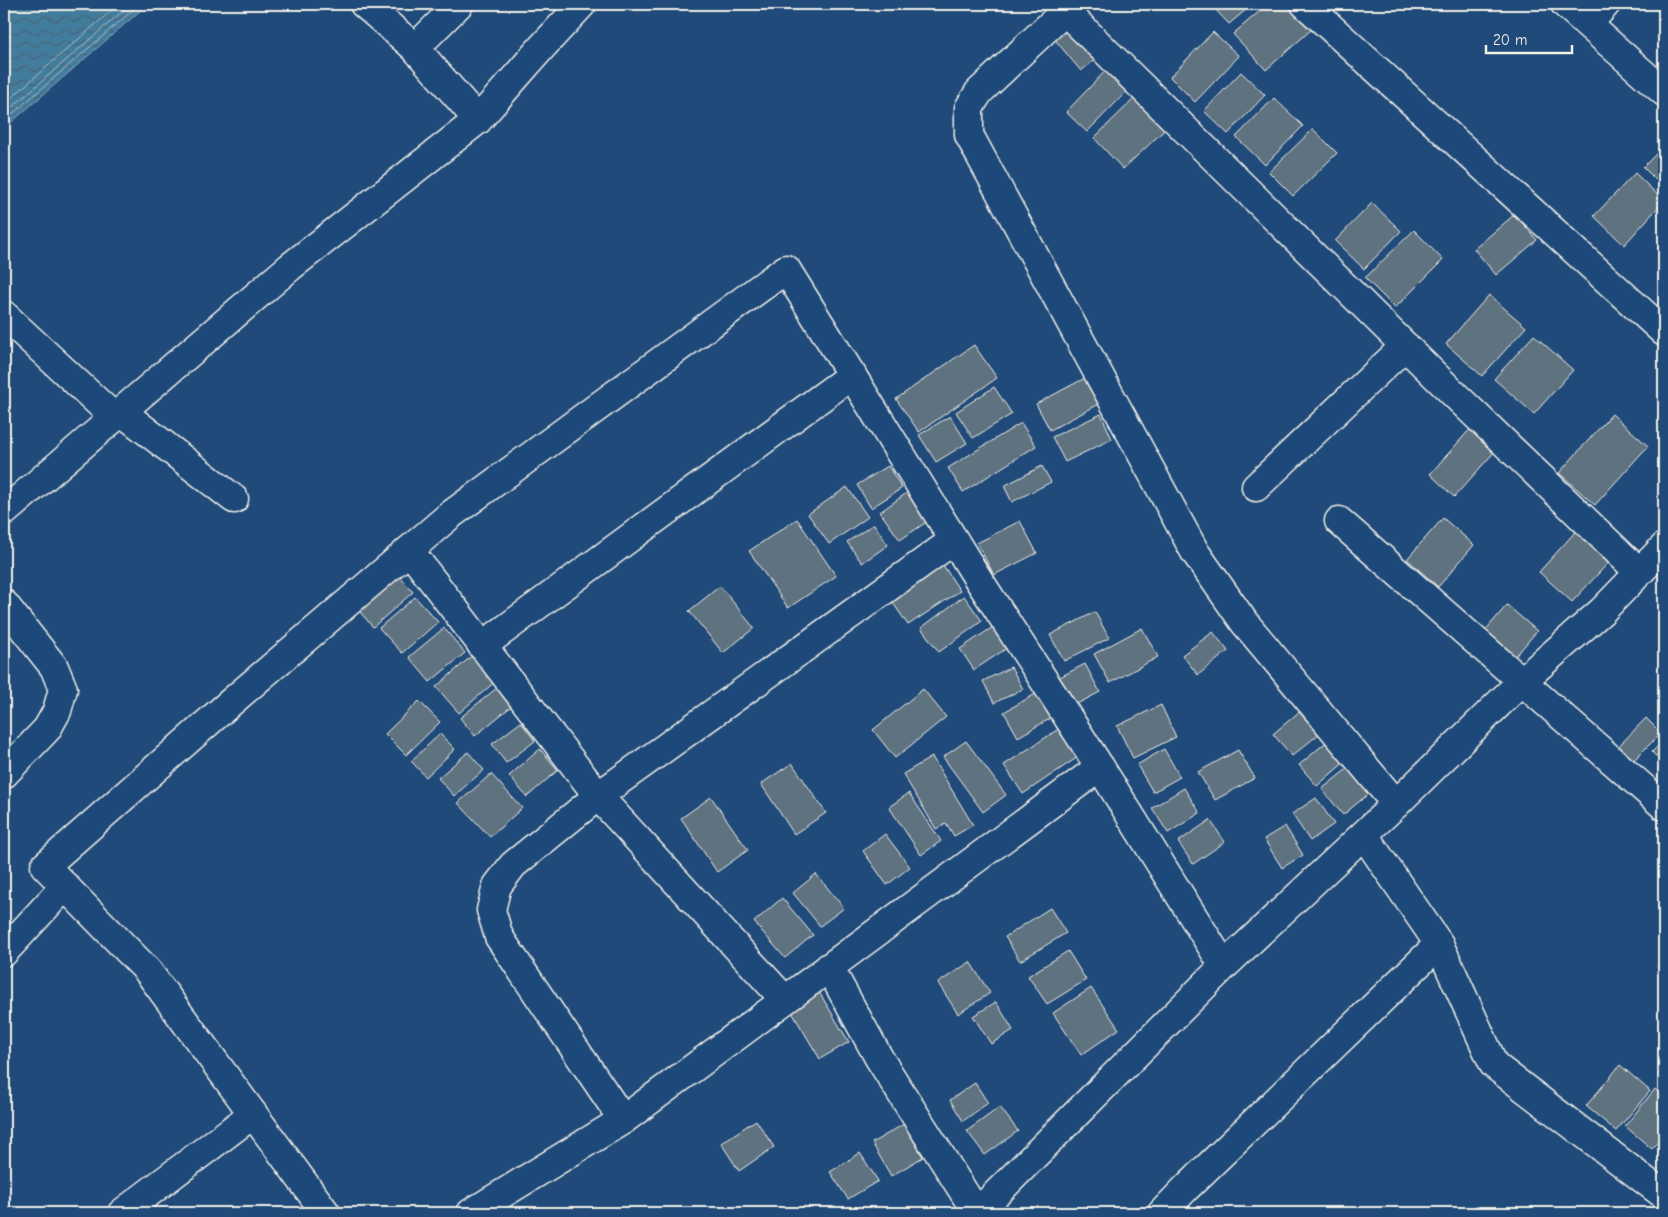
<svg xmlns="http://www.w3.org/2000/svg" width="1668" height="1217" font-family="'Comic Neue',sans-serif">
<defs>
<pattern id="water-waves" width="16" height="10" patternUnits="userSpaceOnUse" patternTransform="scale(1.25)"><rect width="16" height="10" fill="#437b9d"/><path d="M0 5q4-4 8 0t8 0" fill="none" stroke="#466476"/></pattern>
</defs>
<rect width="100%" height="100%" fill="#1f4a7a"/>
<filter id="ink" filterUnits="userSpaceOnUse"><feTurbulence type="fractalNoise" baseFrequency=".02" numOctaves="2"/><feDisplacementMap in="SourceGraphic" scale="10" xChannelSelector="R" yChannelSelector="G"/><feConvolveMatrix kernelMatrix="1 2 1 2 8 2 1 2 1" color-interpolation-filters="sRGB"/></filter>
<g filter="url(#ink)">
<path fill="url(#water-waves)" stroke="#8aaabb" d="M4 4H148L7 126H4Z"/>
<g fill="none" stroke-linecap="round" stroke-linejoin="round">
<g stroke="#adc2ca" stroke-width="1">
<path d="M4 104 119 4"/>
<path d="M4 114 131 4"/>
<path d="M4 121 140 4"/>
</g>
</g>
<g fill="#5f7280" stroke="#f4f1e8">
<path d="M1210 4H1253L1229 24Z"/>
<path d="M1268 4H1289L1312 29 1266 70 1233 34Z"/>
<path d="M1070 19 1101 55 1081 71 1051 35Z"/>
<path d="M1213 32 1239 56 1195 102 1170 77Z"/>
<path d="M1112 64 1133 85 1087 132 1066 112Z"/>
<path d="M1241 72 1265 95 1228 134 1204 111Z"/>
<path d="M1142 91 1172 123 1123 169 1094 138Z"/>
<path d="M1274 98 1303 126 1265 165 1236 137Z"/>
<path d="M1313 129 1337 153 1293 196 1269 172Z"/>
<path d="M1664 146V188L1643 167Z"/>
<path d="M1635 173 1664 201 1624 245 1594 216Z"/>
<path d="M1372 203 1401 231 1364 269 1335 241Z"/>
<path d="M1515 214 1537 240 1496 275 1474 249Z"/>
<path d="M1414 230 1443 260 1395 308 1365 278Z"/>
<path d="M1489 295 1526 327 1482 376 1446 344Z"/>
<path d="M1534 335 1573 370 1534 414 1494 379Z"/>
<path d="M974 345 997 378 919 432 896 399Z"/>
<path d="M1087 377 1101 403 1050 430 1036 404Z"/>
<path d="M994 387 1012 414 973 438 956 412Z"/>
<path d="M1101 414 1112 439 1065 462 1052 437Z"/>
<path d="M1612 414 1648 446 1595 505 1559 473Z"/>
<path d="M950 416 967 443 936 462 919 435Z"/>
<path d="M1021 423 1036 446 963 492 948 468Z"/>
<path d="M1472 427 1497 449 1454 497 1430 474Z"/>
<path d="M888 466 902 488 871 508 857 485Z"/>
<path d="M1042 466 1051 482 1012 502 1004 486Z"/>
<path d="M847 487 868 517 829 544 808 514Z"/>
<path d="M908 492 928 521 900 540 880 512Z"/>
<path d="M1443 518 1474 545 1438 587 1407 559Z"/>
<path d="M797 519 836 576 788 608 749 551Z"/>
<path d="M1020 521 1037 553 994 575 977 543Z"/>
<path d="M874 524 888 545 862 563 847 542Z"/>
<path d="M1577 530 1610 561 1572 602 1539 572Z"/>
<path d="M941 562 960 591 908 625 889 597Z"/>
<path d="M394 570 413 592 373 627 354 605Z"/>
<path d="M720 586 754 628 723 653 689 611Z"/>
<path d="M964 596 982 621 939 652 921 628Z"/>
<path d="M415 597 438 622 402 653 379 628Z"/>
<path d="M1507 605 1537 631 1514 658 1484 632Z"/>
<path d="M1095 612 1109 638 1064 661 1050 635Z"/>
<path d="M993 627 1007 648 974 670 960 649Z"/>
<path d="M444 628 465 653 430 682 409 657Z"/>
<path d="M1142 628 1158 657 1110 683 1094 654Z"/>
<path d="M1213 632 1228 651 1198 675 1182 655Z"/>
<path d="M474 654 497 680 459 713 436 687Z"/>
<path d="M1085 664 1100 692 1073 706 1058 678Z"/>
<path d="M1011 667 1023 689 994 703 983 681Z"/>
<path d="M498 687 513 705 475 736 460 718Z"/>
<path d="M923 689 946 717 895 758 873 730Z"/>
<path d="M1039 692 1053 717 1018 737 1004 712Z"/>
<path d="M419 701 440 722 406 755 385 734Z"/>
<path d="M1161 705 1176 737 1133 758 1117 726Z"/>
<path d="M1299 712 1319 734 1292 756 1273 734Z"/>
<path d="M1646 718 1661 733 1633 761 1618 747Z"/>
<path d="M521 722 535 741 506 763 492 744Z"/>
<path d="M1063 726 1081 755 1023 794 1004 765Z"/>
<path d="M440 734 455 749 426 777 411 761Z"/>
<path d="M1330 739 1348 759 1317 786 1299 765Z"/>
<path d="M1664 740V765L1652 752Z"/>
<path d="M966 741 1006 795 983 812 943 757Z"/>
<path d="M540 749 558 770 527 797 509 776Z"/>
<path d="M1164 749 1180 777 1153 792 1137 765Z"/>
<path d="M1238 750 1255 778 1215 800 1198 772Z"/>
<path d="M468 752 484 770 454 796 438 778Z"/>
<path d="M932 757 973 825 954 836 946 823 936 829 903 774Z"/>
<path d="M792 763 826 813 794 834 761 784Z"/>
<path d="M1352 765 1373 790 1343 815 1322 789Z"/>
<path d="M491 774 522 808 490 837 458 803Z"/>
<path d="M1184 788 1200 813 1168 833 1152 808Z"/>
<path d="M909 793 941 841 921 855 889 807Z"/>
<path d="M711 797 748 850 717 872 681 818Z"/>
<path d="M1316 798 1334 824 1310 841 1292 814Z"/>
<path d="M1210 820 1225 842 1193 864 1178 842Z"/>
<path d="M1285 826 1303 855 1282 868 1264 839Z"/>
<path d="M885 834 910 867 887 885 863 851Z"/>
<path d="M816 874 844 908 820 926 793 893Z"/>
<path d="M782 898 813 935 785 958 754 922Z"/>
<path d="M1050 908 1066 933 1020 961 1005 937Z"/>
<path d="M1068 951 1086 980 1047 1004 1028 976Z"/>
<path d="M1664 958V972L1657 966Z"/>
<path d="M970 962 990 993 958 1014 938 983Z"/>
<path d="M816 987 849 1042 820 1059 787 1004Z"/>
<path d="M1091 988 1119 1029 1081 1055 1053 1013Z"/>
<path d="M996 1002 1013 1030 991 1044 973 1016Z"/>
<path d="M1620 1065 1650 1091 1616 1131 1586 1106Z"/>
<path d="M975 1083 988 1103 963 1121 950 1100Z"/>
<path d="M1655 1089 1664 1097V1134L1652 1149 1625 1126Z"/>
<path d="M1000 1107 1018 1131 985 1155 967 1131Z"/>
<path d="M756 1120 774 1147 739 1171 721 1143Z"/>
<path d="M904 1124 923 1157 891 1176 872 1143Z"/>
<path d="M860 1153 878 1181 848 1199 830 1172Z"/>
</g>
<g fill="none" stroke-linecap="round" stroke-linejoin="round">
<g stroke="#f4f1e8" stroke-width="31">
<g id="minor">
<path d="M364 4 415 48 478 120"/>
<path d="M1073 4 1065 11 1456 396 1639 572"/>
<path d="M1305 4 1664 332"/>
<path d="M1565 4 1664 92"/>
<path d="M1065 11 979 92 969 108V135L1195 552 1244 622 1396 804"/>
<path d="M1588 24 1606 4"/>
<path d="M415 48 459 4"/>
<path d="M4 315 115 418"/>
<path d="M122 412 234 499"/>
<path d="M1256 487 1405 346"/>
<path d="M4 512 290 267 478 120 542 47 582 4"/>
<path d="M1339 521 1664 806"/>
<path d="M409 550 598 796 954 540"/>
<path d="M4 604 54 667 63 689 57 711 47 729 4 774"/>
<path d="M482 646 852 375"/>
<path d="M1439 944 1494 1065 1664 1195"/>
<path d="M4 952 65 886"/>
<path d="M829 967 879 1058 977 1213 1224 966"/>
<path d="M623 1120 499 937 491 910 497 886 513 865 598 796 785 1000"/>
<path d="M122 1213 253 1114"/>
<path d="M326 1213 147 970 45 866 230 703 449 516 786 269 975 574 1100 767"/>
<path d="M471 1213 623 1120 1100 767 1224 966 1396 804 1522 681 1602 611 1664 547"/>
<path d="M1162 1213 1186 1188 1439 944 1364 835"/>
</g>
</g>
<use href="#minor" stroke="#1f4a7a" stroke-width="28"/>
</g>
</g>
<rect width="1668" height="1217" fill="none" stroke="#1f4a7a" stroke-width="20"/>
<rect x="10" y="10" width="1648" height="1197" fill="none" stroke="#f4f1e8" stroke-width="2" filter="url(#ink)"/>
<path d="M1486 45v8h86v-8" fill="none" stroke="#f4f1e8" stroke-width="2.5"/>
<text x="1493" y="45" font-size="15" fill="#f4f1e8" stroke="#1f4a7a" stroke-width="4" paint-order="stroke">20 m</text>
</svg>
